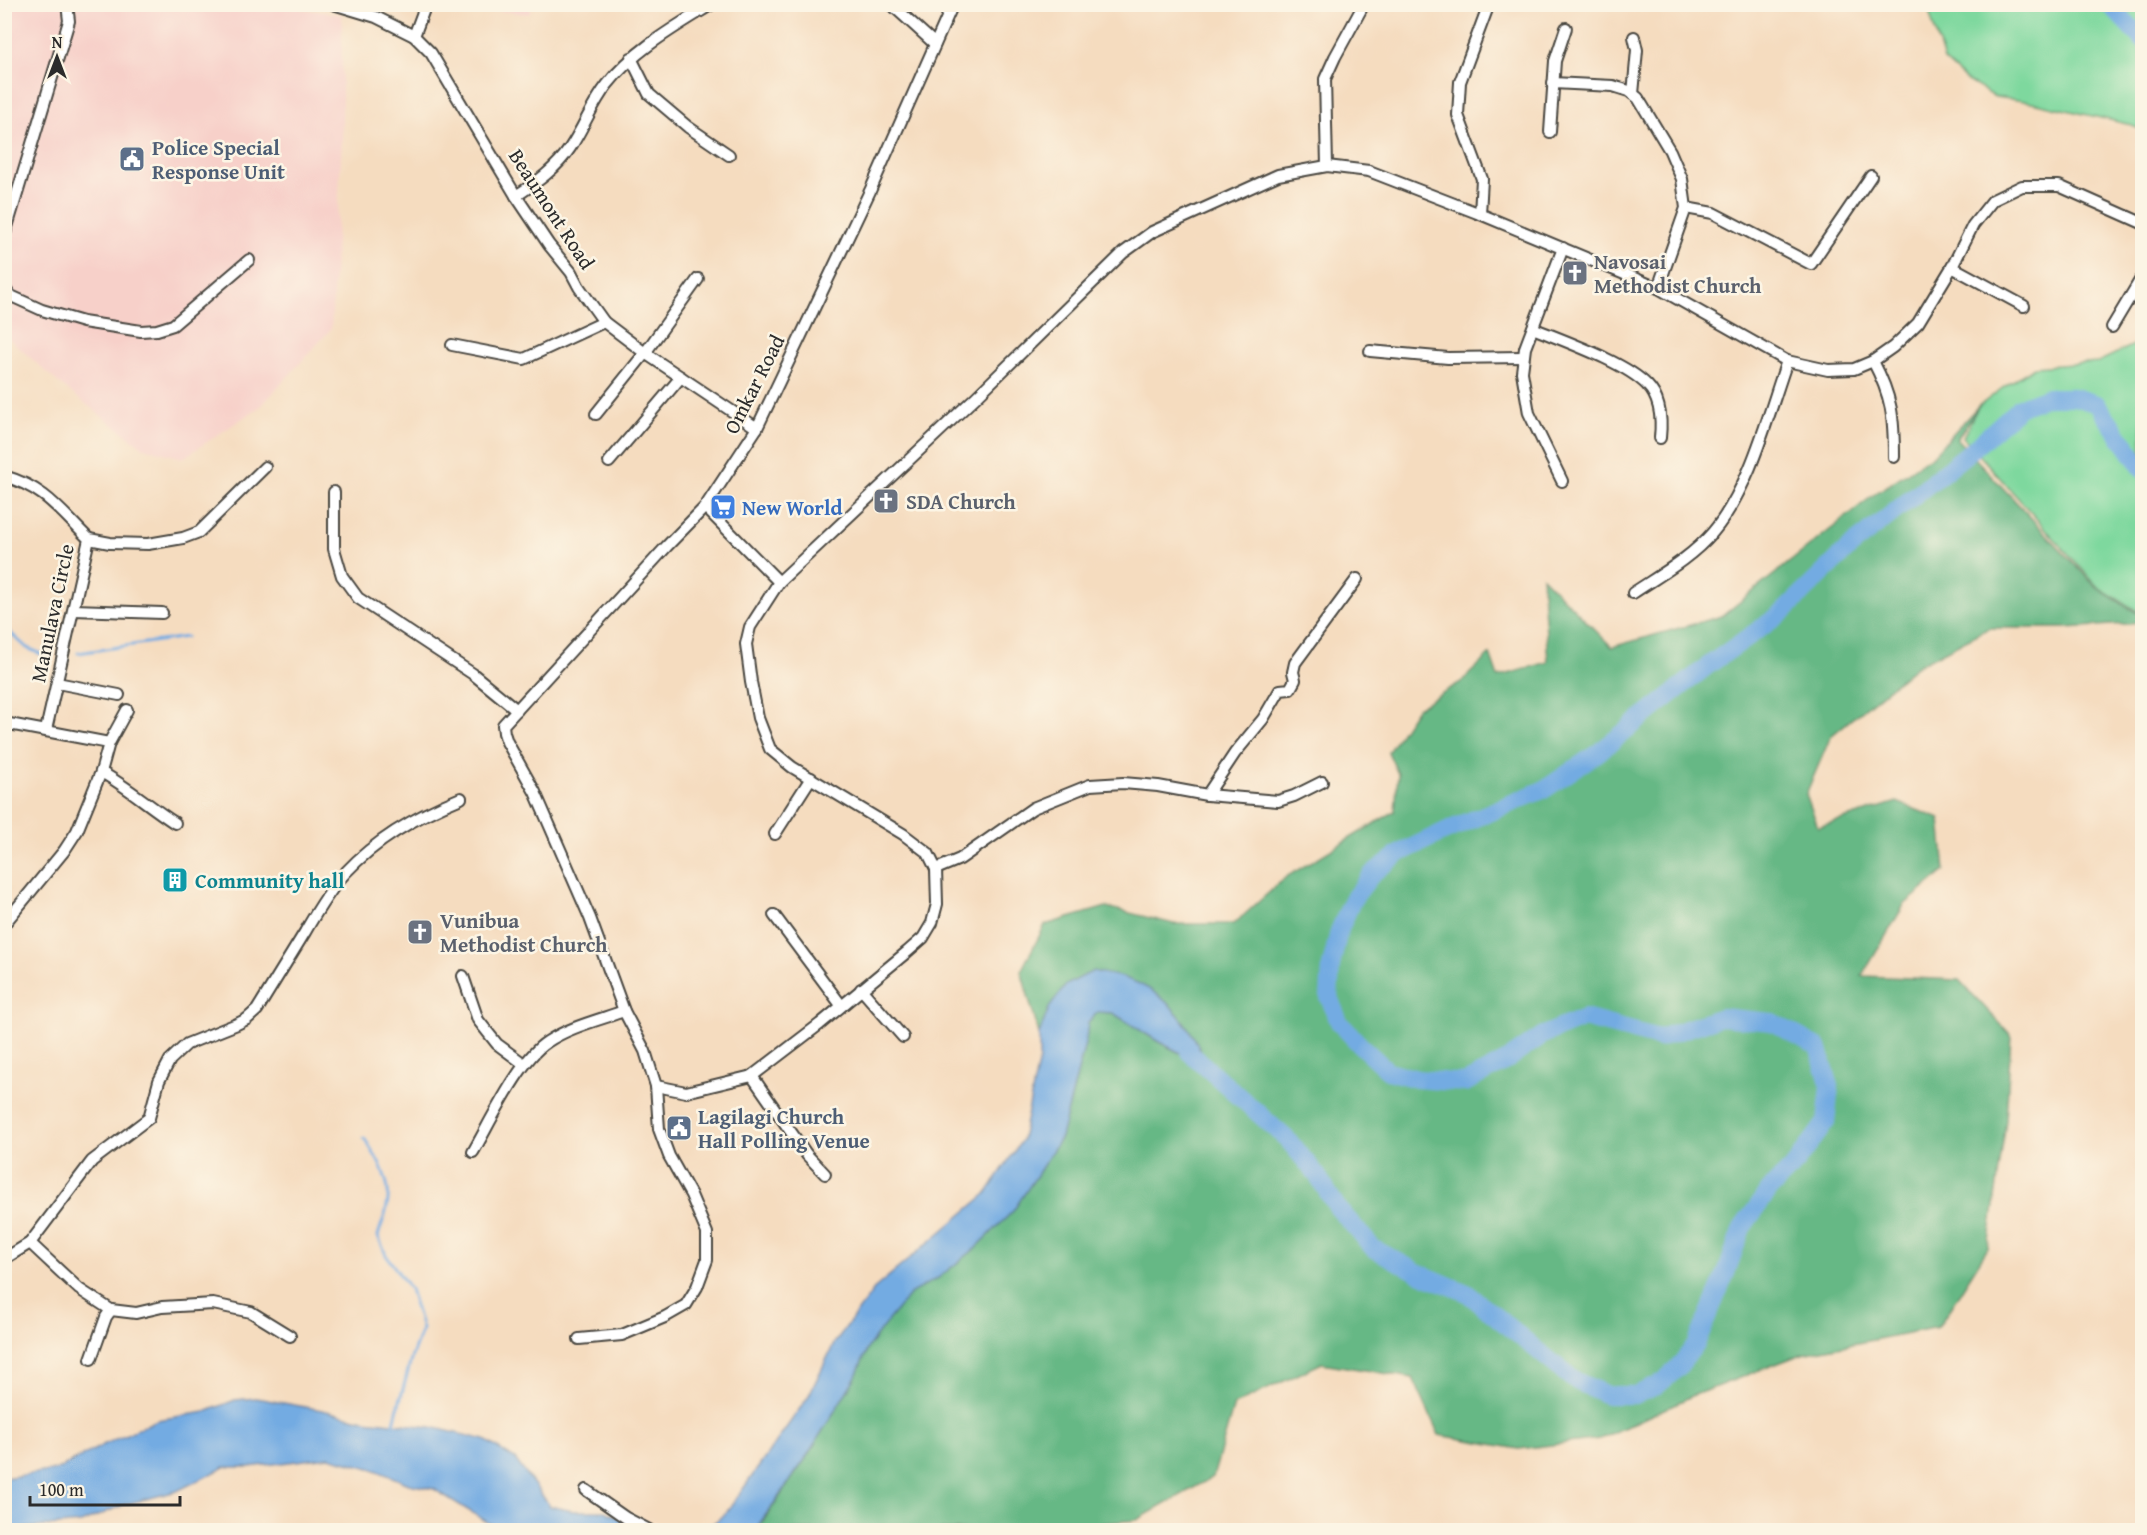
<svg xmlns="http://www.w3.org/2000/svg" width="2147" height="1535" font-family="'Gentium Book Plus',serif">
<rect width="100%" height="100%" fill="#fcf5e5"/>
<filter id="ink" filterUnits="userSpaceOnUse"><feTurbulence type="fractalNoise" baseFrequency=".0167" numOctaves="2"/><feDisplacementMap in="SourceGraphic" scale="12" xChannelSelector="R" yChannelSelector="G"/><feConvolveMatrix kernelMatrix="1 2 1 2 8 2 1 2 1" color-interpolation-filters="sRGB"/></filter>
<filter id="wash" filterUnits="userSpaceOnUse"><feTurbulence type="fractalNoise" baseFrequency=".008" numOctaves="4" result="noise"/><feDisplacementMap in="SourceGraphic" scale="24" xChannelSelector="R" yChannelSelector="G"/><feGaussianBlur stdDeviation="1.35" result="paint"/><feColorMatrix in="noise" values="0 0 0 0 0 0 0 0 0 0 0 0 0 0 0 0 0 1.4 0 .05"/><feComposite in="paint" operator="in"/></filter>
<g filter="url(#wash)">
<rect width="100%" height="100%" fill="#f5dcbf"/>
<g fill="#f7d0c9">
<path d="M270 4 342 15V140L331 329 261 406 183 458 144 448 61 385 5 335V5Z"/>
<path d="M459 5H533L529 14 468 8Z"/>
</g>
<g fill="#7ed89e" stroke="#548264" stroke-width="1.5">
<path d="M1927 5H2142V130L2127 124 2032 102 1995 97 1966 80 1944 60Z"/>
<path d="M2142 341V614L2098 587 1963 437 1978 407 2005 386 2034 367 2098 362Z"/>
</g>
<path fill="#66b885" stroke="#487258" stroke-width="1.5" d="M1980 404 1957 439 2097 588 2142 616V623L2066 628H1989L1916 666 1831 736 1806 794 1818 827 1897 802 1940 819 1945 871 1904 905 1862 976 1959 980 2011 1035 2006 1121 1988 1248 1938 1327 1802 1354 1692 1396 1600 1439 1519 1449 1439 1435 1413 1378 1322 1363 1234 1405 1213 1477 1137 1520 1026 1530H757L804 1461 855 1378 869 1346 889 1319 911 1293 938 1278 976 1248 1013 1211 1037 1175 1061 1137 1086 1040 1088 1022 1098 1012 1113 1013 1159 1042 1207 1067 1066 985 1039 1034 1021 971 1045 925 1106 907 1174 924H1234L1286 877 1395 811 1398 774 1388 752 1417 708 1461 682 1490 654 1498 677 1548 662 1542 577 1612 647 1722 616 1876 493 1933 455Z"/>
<g fill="#73abe2" stroke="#4f6b86" stroke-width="1.5">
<path d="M1093 971C1105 974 1118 975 1130 980 1170 994 1193 1029 1208 1067L1159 1042 1113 1013 1098 1012 1088 1022 1086 1040 1061 1137 1037 1175 1013 1211 976 1248 938 1278 911 1293 889 1319 869 1346 855 1378 804 1461 755 1530H705L726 1513 762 1462 808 1397 835 1342 876 1287 986 1194 1022 1140 1039 1059V1034L1049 1008 1066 985Z"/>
<path d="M256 1398 322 1410 364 1420 431 1427 485 1440 515 1459 550 1506 573 1511H605L647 1530H500L434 1489 409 1484 373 1469 329 1457 249 1467H225L177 1491 123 1505 81 1523 5 1530V1478L56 1470 105 1444 157 1420 205 1412 235 1400Z"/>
</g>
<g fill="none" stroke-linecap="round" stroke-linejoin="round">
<g stroke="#73abe2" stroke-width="3">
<path d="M4 627 27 648 49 657"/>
<path d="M78 653 186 637"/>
<path d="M364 1138C374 1153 386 1172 388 1190 390 1205 382 1222 378 1236L386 1255 410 1289 422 1329 412 1356 393 1426"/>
</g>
<g stroke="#73abe2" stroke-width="18">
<path d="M2109 4 2142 39"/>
<path d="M1189 1052 1288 1140 1317 1175 1337 1207 1373 1248 1417 1272 1467 1293 1574 1380 1607 1395H1635L1657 1386 1677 1369 1696 1344 1726 1273 1742 1228 1770 1189 1797 1162 1826 1122 1830 1086 1818 1047 1772 1022 1721 1017 1659 1038 1584 1018 1543 1035 1506 1061 1465 1083 1417 1079 1388 1071 1360 1045 1339 1022 1329 997 1331 966 1339 931 1353 899 1373 873 1400 853 1441 833 1545 789 1599 752 1706 667 1782 613 1849 548 1973 449 2020 407 2047 397H2074L2097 404 2142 468"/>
</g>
</g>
</g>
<g filter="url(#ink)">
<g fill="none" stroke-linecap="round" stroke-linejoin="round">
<g stroke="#494641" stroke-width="14">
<g id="minor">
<path d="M333 4 376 17 414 36 431 53 516 196 549 245 571 272 579 287 604 322 645 353 757 428"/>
<path d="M891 4 935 44"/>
<path d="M414 36 426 4"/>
<path d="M631 58 649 94 688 127 729 155"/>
<path d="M1553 83 1613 86 1629 91 1638 98 1670 151 1682 179 1686 208 1658 288"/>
<path d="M1633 94 1637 50 1634 37"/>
<path d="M1550 132 1555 61 1566 28"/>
<path d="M1327 166 1325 79 1335 57 1364 4"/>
<path d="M516 196C537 182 556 169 570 148 584 127 592 104 607 85 634 50 675 27 712 4"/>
<path d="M1686 208 1713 213 1811 264 1871 176"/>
<path d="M1480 214 1482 179 1458 115 1460 82 1489 4"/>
<path d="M4 237 69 21 67 4"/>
<path d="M1952 267 2024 306"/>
<path d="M4 287 9 295 42 310 83 322 141 331 157 330 173 325 249 260"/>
<path d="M2112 327 2142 277"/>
<path d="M1533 328C1564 341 1625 362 1647 385 1661 399 1662 419 1660 438"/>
<path d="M452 345 524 359 604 322"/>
<path d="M1370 351 1448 358 1523 357"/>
<path d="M1873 361C1892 397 1894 417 1894 457"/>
<path d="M596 414 645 353 698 279"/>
<path d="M609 462 681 377"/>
<path d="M4 476C46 488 60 511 89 539L46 730"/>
<path d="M1562 481 1529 413 1522 372 1525 348 1563 248"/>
<path d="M334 492V549L342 576 358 598 473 674 517 710"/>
<path d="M705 507 779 582"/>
<path d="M89 539 110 543 148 544 183 538 199 532 265 467"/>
<path d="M1633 593C1660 575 1691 558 1713 532 1750 488 1768 415 1787 361"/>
<path d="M74 610 162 613"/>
<path d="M57 683 119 695"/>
<path d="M4 723 109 743"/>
<path d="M4 753 5 723"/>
<path d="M101 772C128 787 150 807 175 823"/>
<path d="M1207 795 1278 801 1294 796 1322 782"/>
<path d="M775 834 811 778"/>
<path d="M936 869 960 859 1033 808 1090 785 1123 783 1158 786 1207 795 1235 753 1263 719 1280 690 1290 689 1295 680 1293 672 1295 663 1357 579"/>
<path d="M774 915 841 1005"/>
<path d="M4 924 64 851 77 831 101 772 109 743 127 710"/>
<path d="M463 976 478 1020 497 1044 524 1064"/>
<path d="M861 989 903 1037"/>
<path d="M752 1076 807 1155 825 1174"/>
<path d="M656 1086 686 1092 752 1076 820 1024 907 952 923 938 932 923 937 904 936 869 928 853 903 834 792 767 770 749 758 718 751 682 746 644 750 627 779 582 976 397 1123 253 1152 232 1278 175 1327 166 1369 171 1480 214 1658 288 1787 361 1828 370 1854 369 1873 361 1893 347 1918 323 1952 267 1973 225 1993 200 2022 186H2059L2142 223"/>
<path d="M473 1152C490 1123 520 1059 547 1042 569 1027 599 1020 624 1011"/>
<path d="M30 1243 79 1289 111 1310"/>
<path d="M4 1259 30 1243 92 1161 149 1118 159 1081 170 1060 187 1044 237 1024 247 1019 257 1010C273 984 289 958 305 932 317 911 330 889 346 872 377 839 419 815 461 798"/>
<path d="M579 1339 622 1335 665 1317 686 1305 697 1287 707 1260V1233L691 1195 669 1156 659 1129 656 1086 645 1051 624 1011 590 918 535 792 507 742 504 733 503 725 667 546 705 507 757 428 870 191 953 4"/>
<path d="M91 1359 106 1317 111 1310 136 1313 162 1307 213 1304 251 1312 290 1336"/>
<path d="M586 1490 626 1518 649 1530"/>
</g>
</g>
<use href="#minor" stroke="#fff" stroke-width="10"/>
</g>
</g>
<defs>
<g id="civic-square" transform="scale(1.35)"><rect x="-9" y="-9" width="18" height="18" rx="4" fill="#5c6f8a" stroke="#fcf5e5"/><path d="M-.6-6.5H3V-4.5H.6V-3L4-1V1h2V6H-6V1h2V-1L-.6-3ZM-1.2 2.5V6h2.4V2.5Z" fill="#fff"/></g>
<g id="church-square" transform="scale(1.35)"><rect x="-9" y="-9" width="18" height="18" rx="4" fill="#6b7280" stroke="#fcf5e5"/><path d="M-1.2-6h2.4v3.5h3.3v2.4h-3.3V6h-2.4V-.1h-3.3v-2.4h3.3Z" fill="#fff"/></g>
<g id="supermarket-square" transform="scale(1.35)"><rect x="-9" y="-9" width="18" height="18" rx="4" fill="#3f7fe0" stroke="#fcf5e5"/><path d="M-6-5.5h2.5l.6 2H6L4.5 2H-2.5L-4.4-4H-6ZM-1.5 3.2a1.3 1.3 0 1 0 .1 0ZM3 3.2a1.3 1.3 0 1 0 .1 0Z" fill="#fff"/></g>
<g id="building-square" transform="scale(1.35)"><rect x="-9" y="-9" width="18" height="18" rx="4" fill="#0f9aa8" stroke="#fcf5e5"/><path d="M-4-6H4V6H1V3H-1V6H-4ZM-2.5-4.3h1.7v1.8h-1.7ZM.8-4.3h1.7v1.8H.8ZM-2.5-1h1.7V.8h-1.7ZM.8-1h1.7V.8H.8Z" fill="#fff"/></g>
</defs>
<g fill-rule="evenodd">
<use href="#civic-square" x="132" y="159"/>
<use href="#church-square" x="1575" y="273"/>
<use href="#church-square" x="886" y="501"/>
<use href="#supermarket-square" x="723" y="507"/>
<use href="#building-square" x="175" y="880"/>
<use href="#church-square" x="420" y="932"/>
<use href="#civic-square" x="679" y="1128"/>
</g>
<g text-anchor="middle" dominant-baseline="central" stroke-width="5" stroke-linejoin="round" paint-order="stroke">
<g font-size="21" font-weight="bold" fill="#4e5e75" stroke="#fcf5e5" text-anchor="start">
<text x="152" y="147">Police Special<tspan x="152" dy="24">Response Unit</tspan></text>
<text x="698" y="1116">Lagilagi Church<tspan x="698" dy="24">Hall Polling Venue</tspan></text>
</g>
<g font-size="21" fill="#2b2b2b" stroke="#fcf5e5">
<text transform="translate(552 209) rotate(57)">Beaumont Road</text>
<text transform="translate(754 384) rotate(-63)">Omkar Road</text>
<text transform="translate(52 613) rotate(-78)">Manulava Circle</text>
</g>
<g font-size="21" font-weight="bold" fill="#5b616d" stroke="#fcf5e5" text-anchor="start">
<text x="1594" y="261">Navosai<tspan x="1594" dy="24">Methodist Church</tspan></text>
<text x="906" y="501">SDA Church</text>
<text x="440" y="920">Vunibua<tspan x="440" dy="24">Methodist Church</tspan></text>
</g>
<g font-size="21" font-weight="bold" fill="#366cbe" stroke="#fcf5e5" text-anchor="start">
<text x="742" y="507">New World</text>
</g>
<g font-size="21" font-weight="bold" fill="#0d838f" stroke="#fcf5e5" text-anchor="start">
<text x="195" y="880">Community hall</text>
</g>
</g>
<rect width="2147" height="1535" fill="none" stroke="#fcf5e5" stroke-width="24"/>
<g transform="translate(57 57)" stroke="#fcf5e5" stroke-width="4.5" paint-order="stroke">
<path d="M0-4.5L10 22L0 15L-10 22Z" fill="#2b2b2b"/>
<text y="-9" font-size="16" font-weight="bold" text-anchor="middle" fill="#2b2b2b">N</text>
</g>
<path d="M30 1496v9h150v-9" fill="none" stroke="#2b2b2b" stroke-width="3"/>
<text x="39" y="1496" font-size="18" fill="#2b2b2b" stroke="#fcf5e5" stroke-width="4.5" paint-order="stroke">100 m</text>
</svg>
